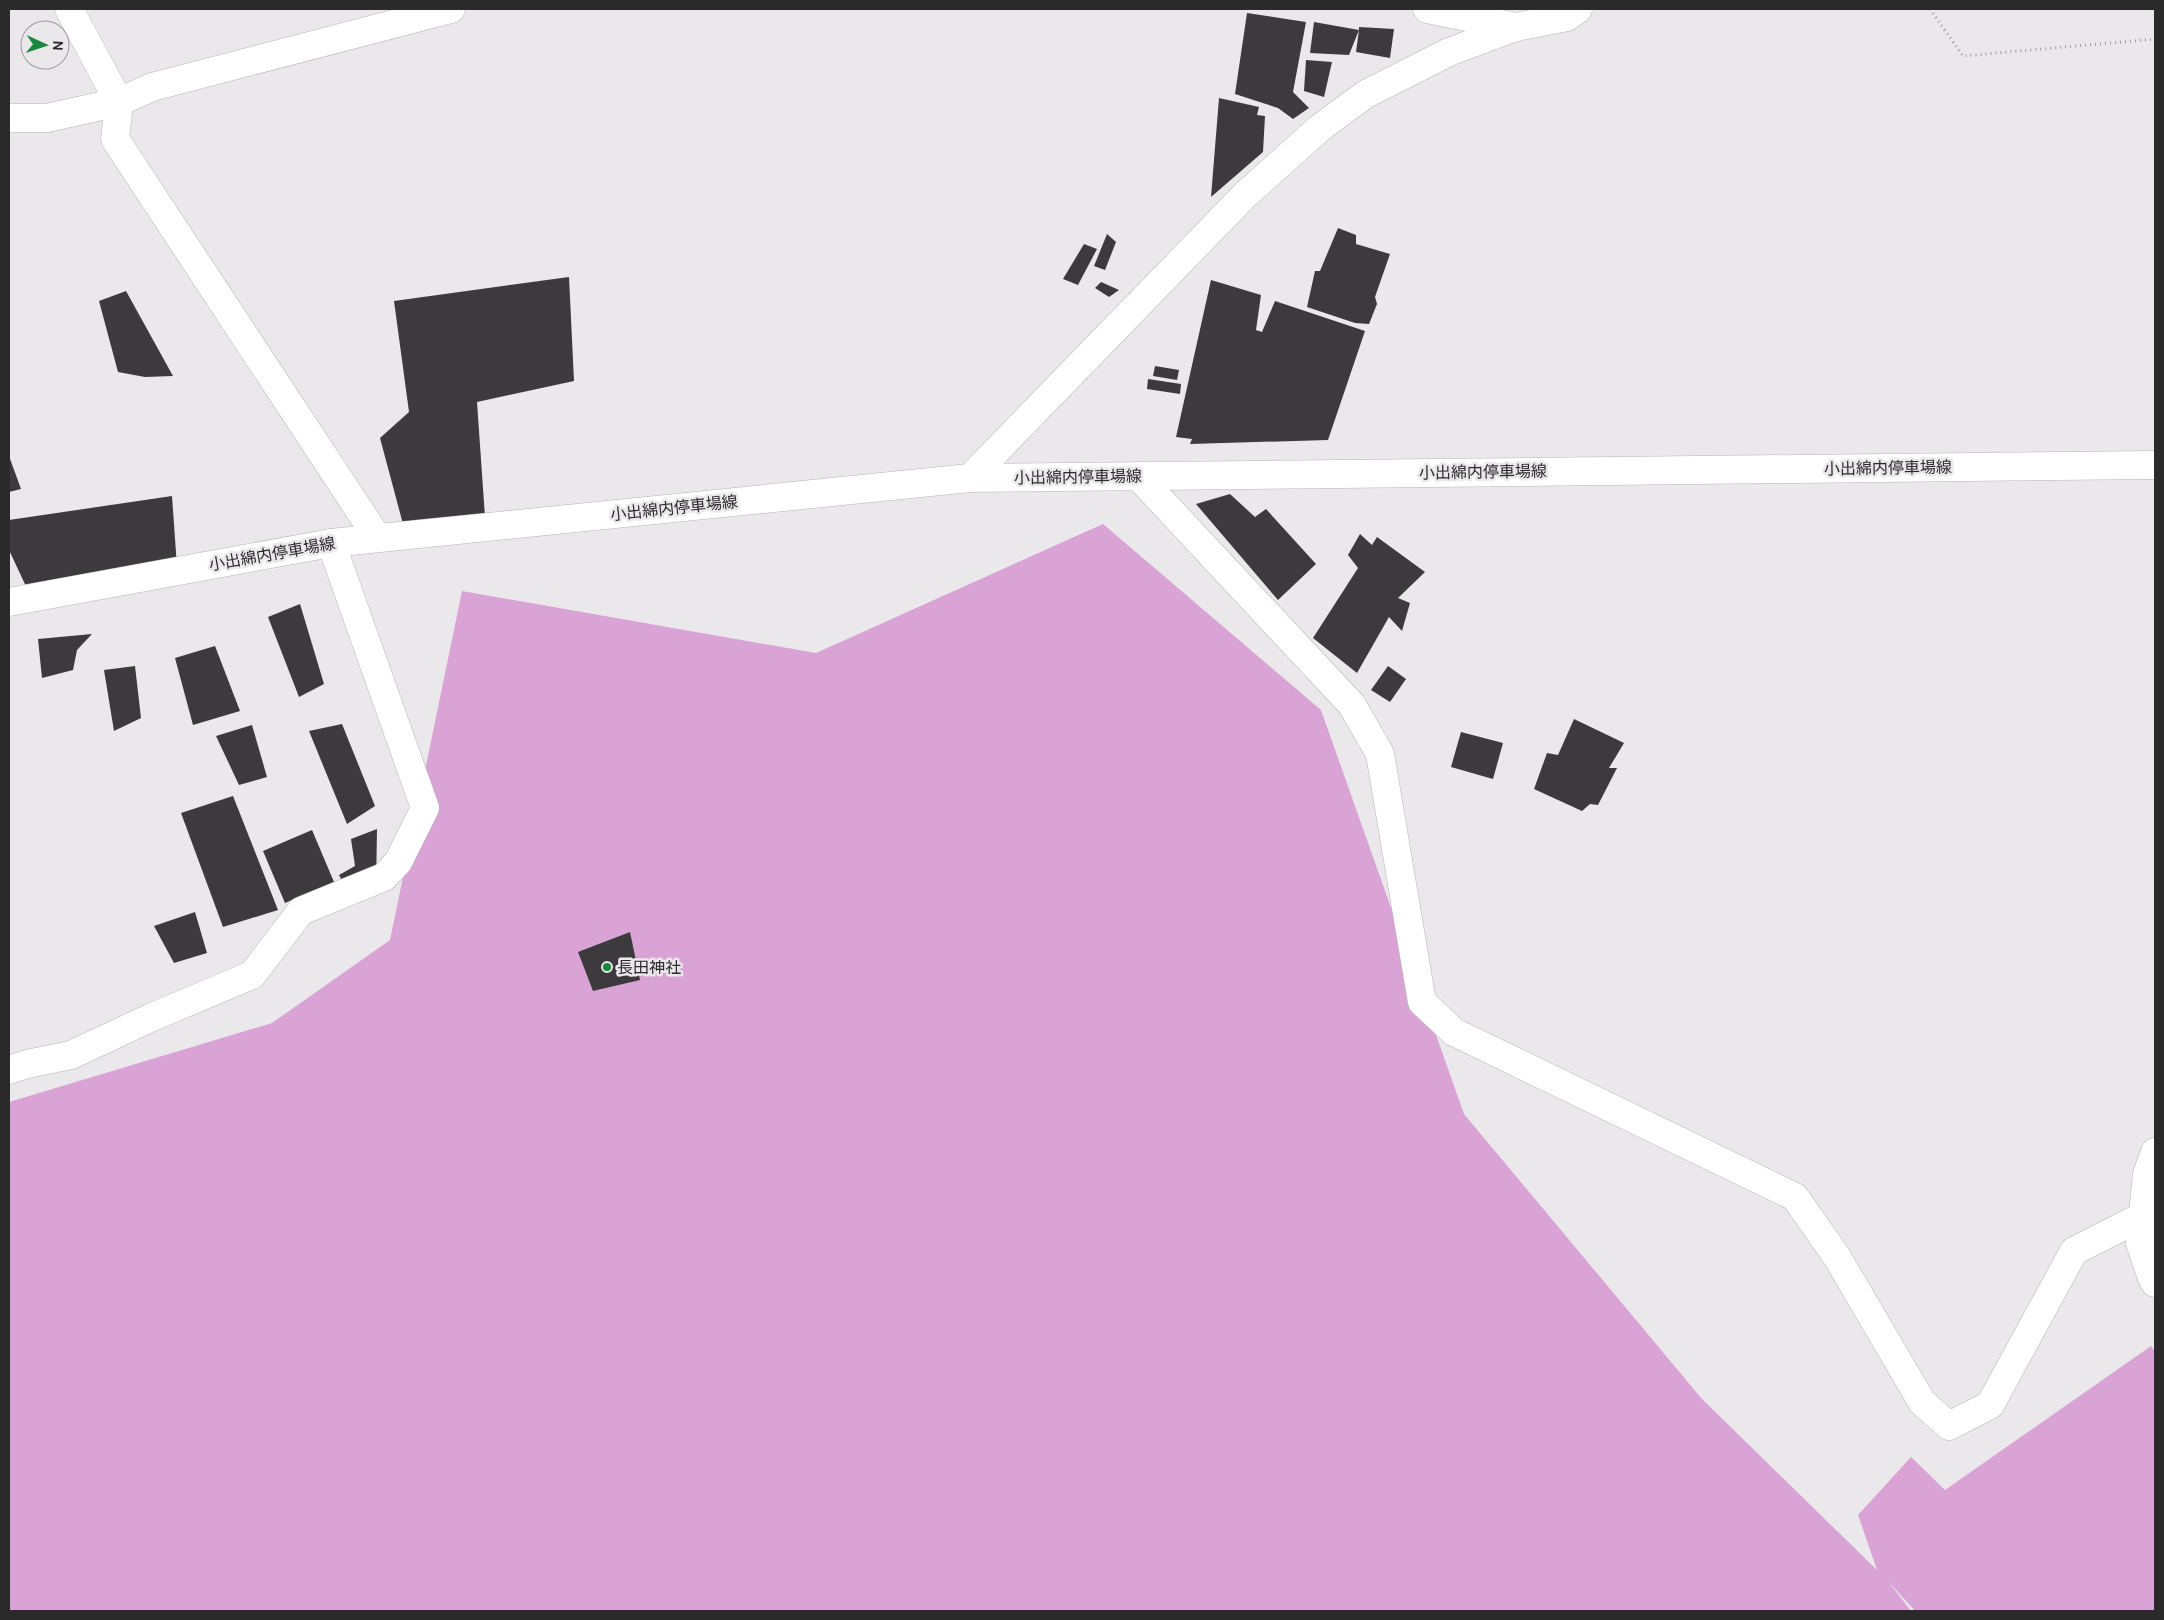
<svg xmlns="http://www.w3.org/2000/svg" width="2164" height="1620" font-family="Cabin,'Noto Sans JP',sans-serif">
<rect width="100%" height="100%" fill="#ebe8eb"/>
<path fill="#daa3d6" d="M1103 524 1321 710 1464 1114 1702 1399 1877 1570 1858 1515 1911 1457 1945 1490 2151 1346 2155 1352V1611H1915L1888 1581 1911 1611H9V1102L272 1023 390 940 462 591 816 653Z"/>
<g fill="#3d3a3d">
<path d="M1247 13 1306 22 1293 92 1309 108 1293 119 1278 108 1235 94Z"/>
<path d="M1314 22 1359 30V27L1394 29 1390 58 1356 52 1359 30 1349 55 1310 53Z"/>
<path d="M1306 60 1332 62 1324 97 1304 91Z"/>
<path d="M1219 98 1259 107 1257 115 1265 116 1263 152 1211 197Z"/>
<path d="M1338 228 1356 235V244L1390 254 1375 297 1377 304 1369 324 1355 323 1307 307 1315 271H1320Z"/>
<path d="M1107 234 1116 242 1105 270 1094 266Z"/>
<path d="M1084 244 1097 249 1078 285 1063 279Z"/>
<path d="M569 277 574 381 477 402 485 517 403 524 380 438 409 412 394 301Z"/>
<path d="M1211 280 1261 295 1256 330 1262 332 1275 301 1365 331 1328 440 1190 444 1192 439 1176 437Z"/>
<path d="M1101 282 1119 290 1109 297 1095 288Z"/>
<path d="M126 291 173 376 145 377 118 372 99 301Z"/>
<path d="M1155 366 1179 370 1177 380 1153 376Z"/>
<path d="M1148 379 1181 384 1180 394 1147 389Z"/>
<path d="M9 456 21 489 9 492Z"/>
<path d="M1230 494 1255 517 1266 509 1316 564 1278 600 1196 504Z"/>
<path d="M172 496 177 567 31 597 9 550V520Z"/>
<path d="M1360 534 1372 545 1377 537 1425 572 1398 598 1410 603 1402 631 1389 617 1357 673 1313 638 1358 568 1348 555Z"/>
<path d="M300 604 324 684 299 697 268 617Z"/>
<path d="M92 634 77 650 73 670 42 678 38 639Z"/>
<path d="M215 646 240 711 193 725 175 658Z"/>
<path d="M135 666 141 718 114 731 104 670Z"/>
<path d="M1388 666 1406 679 1390 702 1371 690Z"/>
<path d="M1574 719 1624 743 1609 768H1617L1598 805 1590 804 1582 811 1534 789 1547 753 1558 755Z"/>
<path d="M342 724 375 806 347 824 309 731Z"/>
<path d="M252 725 267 777 239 785 216 736Z"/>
<path d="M1461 732 1503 743 1493 779 1451 767Z"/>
<path d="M233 796 278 910 223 927 181 813Z"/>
<path d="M377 829 376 889 351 898 339 875 355 866 351 839Z"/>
<path d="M312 830 334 882 285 903 263 851Z"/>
<path d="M195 912 207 953 174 963 154 926Z"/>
<path d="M630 932 640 980 593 991 578 952Z"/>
</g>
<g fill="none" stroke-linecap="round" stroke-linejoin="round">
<g stroke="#b7b3b6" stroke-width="29">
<g id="minor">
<path d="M69 9 119 102 115 139 377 537"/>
<path d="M1427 9 1516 27"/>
<path d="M9 118H47L119 102 152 87 451 9"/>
<path d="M1138 476 1352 705 1380 754 1422 1002 1454 1032 1795 1197 1837 1257 1922 1402 1949 1426 1990 1405 2074 1251 2143 1216"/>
<path d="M970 478 1245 195 1321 127 1366 94 1449 52 1516 27 1567 17 1578 9"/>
<path d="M9 1070 27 1064 71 1055 150 1018 252 975 301 911 384 877 398 862 425 808 331 543"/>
<path d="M2155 1152 2147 1174 2140 1243 2152 1278 2155 1283"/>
</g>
</g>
<g stroke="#b7b3b6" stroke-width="29">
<path id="secondary" d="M9 602 331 543 970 478 2155 465"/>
</g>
<path stroke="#9f9c9f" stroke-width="3" stroke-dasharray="1 4" stroke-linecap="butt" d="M1930 9 1963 56 2155 39"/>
<use href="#minor" stroke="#fff" stroke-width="28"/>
<use href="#secondary" stroke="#fff" stroke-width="28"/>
</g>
<circle fill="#1a873f" stroke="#ebe8eb" stroke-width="2" cx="607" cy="967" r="5"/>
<g text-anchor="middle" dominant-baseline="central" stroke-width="5" stroke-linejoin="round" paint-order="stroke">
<g font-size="16" fill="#2b2a2b" stroke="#ebe8eb">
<text transform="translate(1888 468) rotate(-1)">小出綿内停車場線</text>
<text transform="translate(1483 472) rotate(-1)">小出綿内停車場線</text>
<text transform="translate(1078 477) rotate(-1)">小出綿内停車場線</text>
<text transform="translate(674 508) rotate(-6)">小出綿内停車場線</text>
<text transform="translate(272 554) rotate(-10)">小出綿内停車場線</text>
</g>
<g font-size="16" fill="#2b2a2b" stroke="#ebe8eb" text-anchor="start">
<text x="617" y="967">長田神社</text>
</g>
</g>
<rect width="2164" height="1620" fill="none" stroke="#2b2a2b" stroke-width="20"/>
<g transform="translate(45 45) rotate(93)"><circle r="24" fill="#ebe8eb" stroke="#9e9c9e"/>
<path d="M0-4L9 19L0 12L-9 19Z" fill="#1a873f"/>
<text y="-8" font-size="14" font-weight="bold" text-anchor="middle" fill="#2b2a2b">N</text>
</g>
</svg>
